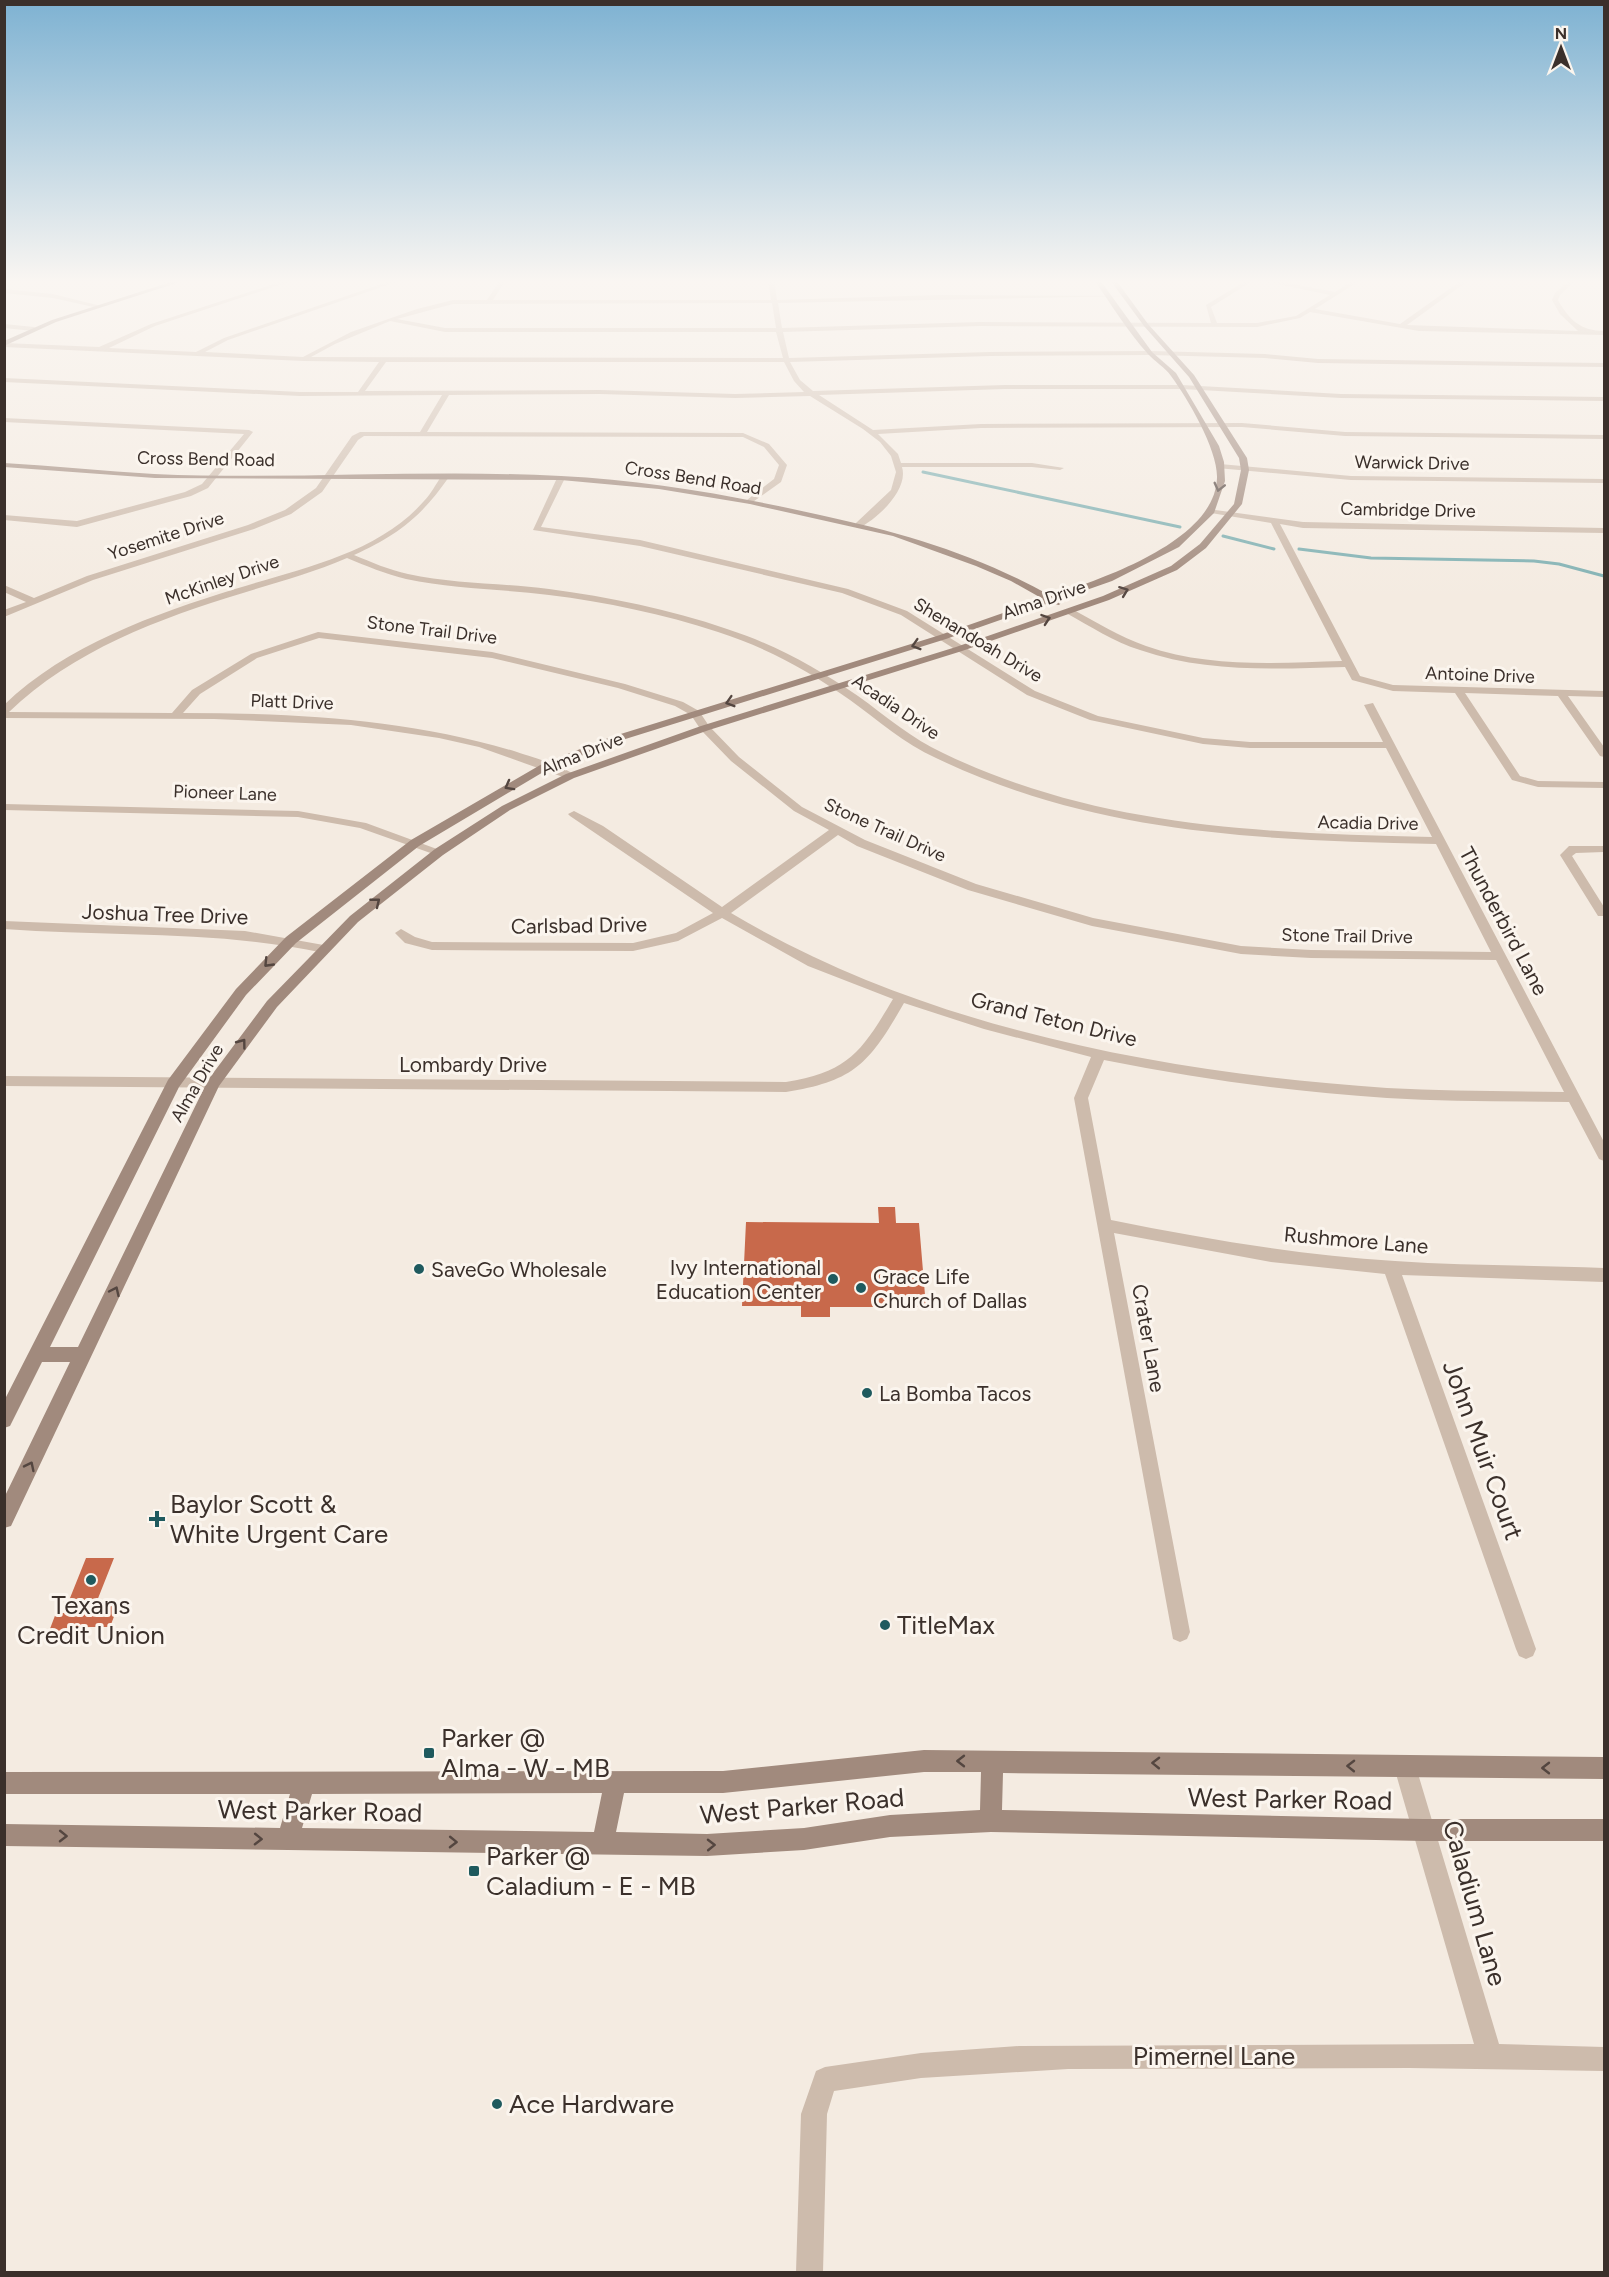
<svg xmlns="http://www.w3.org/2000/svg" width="1609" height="2277" font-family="Figtree,sans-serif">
<rect width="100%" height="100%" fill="#f4ebe1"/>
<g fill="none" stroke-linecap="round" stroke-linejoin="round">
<g stroke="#7fb0b2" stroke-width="3">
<path d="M923 472 1180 527"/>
<path d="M1223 536 1274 549"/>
<path d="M1299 549 1371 558 1534 561 1559 564 1604 576"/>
</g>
</g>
<g fill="#c8694b">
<path d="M878 1207H895L896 1223H919L926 1307H830V1317H801V1306H742L746 1222 879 1223Z"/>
<path d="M86 1558H114L95 1606H118L110 1627H71L68 1634H48L56 1613H64Z"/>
</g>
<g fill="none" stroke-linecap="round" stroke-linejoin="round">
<g fill="#cdbbac" fill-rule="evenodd">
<path d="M157 280 176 283 173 285Z"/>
<path d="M286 280H295L155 326 109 348 196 352 224 338 393 280H402L228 340 205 352 303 357 351 332 417 309 453 300H487L500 280H506L493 300H771L768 280H774L777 300 940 295 1130 296 778 303 782 328 980 322 1211 323 1206 305 1247 280H1254L1211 307 1217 323H1257L1296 316 1330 295 1258 280H1271L1335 292 1354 280H1361L1315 309 1400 324 1462 280H1469L1407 325 1578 331 1560 314 1552 300 1555 293 1570 280H1576L1560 295 1558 300C1569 320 1581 331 1604 331V335L1419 331 1310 312 1300 318 1257 327 980 326 783 332 789 358 990 352 1150 351 1265 354 1318 359 1604 363V367L1318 363 1265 358 1150 355 990 356 790 362 800 380 813 391 1005 385H1182L1341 394 1604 397V401L1341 398 1182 389H1005L819 395 873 430 981 424 1242 423 1345 432 1604 435V439L1345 436 1242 427 981 428 878 434 898 454 901 463H1032L1064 468 1060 470 1032 467H902C909 490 877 519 859 528L856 527V523L891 490 896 472 891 456 880 442 863 429 810 396 735 398 600 394 449 395 427 432 743 433 769 444 787 465 781 482 750 504 746 502 747 500 774 479 779 465 764 447 743 437 364 436 358 440 322 492 291 514 254 529 93 580 4 617V610L26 602 4 592V585L34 598 87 576 248 525 285 510 316 488 352 436 360 432H420L442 395 300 396 4 382V378L300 392H358L379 362 304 361 4 347V343L99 347 151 324ZM772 303 776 328H445L397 319 453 304ZM390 321 445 332H776L783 358 311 357 335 344ZM386 362H784L794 381 804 392 735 394 600 390 365 391Z"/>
<path d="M4 289 53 294 101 306 98 308 53 298 4 293Z"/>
<path d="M4 324 34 327 37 329 34 331 4 328Z"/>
<path d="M4 418 249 430 253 432 208 488 191 496 77 527 4 520V515L77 521 185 492 202 484 244 434 4 422Z"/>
<path d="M1220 464 1351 476 1604 479V483L1351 480 1217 468Z"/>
<path d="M442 475 449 477C421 517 398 535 354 555 371 562 389 570 408 574 454 584 502 583 549 589 609 597 669 609 727 629 774 644 817 668 858 696 886 716 912 739 943 753 1099 828 1262 833 1432 837L1386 748H1250L1203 744 1090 720 1027 695 901 615 842 593 640 546 533 530 557 478 561 476 565 478 541 527 640 540 848 589 907 611 1035 691 1098 716 1203 738 1250 742H1383L1364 705 1373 703 1604 1142V1161L1599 1159 1569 1102C1509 1101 1448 1102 1387 1098 1292 1092 1198 1079 1104 1060L1088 1098 1111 1220C1205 1239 1299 1255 1395 1261 1465 1266 1535 1265 1604 1268V1282L1402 1275 1536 1649 1533 1656 1526 1659 1519 1656 1516 1649 1385 1274 1271 1262 1114 1233 1190 1632 1187 1639 1180 1642 1173 1639 1074 1098 1091 1057 984 1029 904 1003C870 1062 856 1081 786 1092L4 1086V1076L786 1082C849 1072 862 1051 893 999L808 966 722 918 678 941 633 951 432 950 405 943 395 933 401 929 415 937 432 942 633 943 676 933 713 913 570 816 568 814 574 811 603 826 722 907 829 830 794 811 731 761 701 730 691 715 675 706 618 688 492 658 319 638 257 658 200 694 183 713C296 713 408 719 517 752 532 757 564 766 576 776L570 779 566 778 479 747 439 738 351 725 214 719 4 718V705C66 645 155 614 235 589 299 569 378 554 424 501 431 494 436 484 442 475ZM347 558C366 566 386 574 406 579 453 589 502 589 549 595 606 602 663 614 718 632 765 647 809 671 850 700 878 720 904 744 936 758 1097 835 1261 840 1436 844L1491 952 1311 950 1241 946 1093 918 976 884 865 840 802 807 739 757 709 726 699 711 683 702 625 684 492 652 318 632 251 654 192 690 172 713 9 712C72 651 160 618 243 593 277 582 313 573 347 558ZM838 835 857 846 968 890 1092 926 1241 954 1311 958 1496 960 1564 1092C1505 1091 1446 1091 1387 1088 1164 1073 924 1028 731 913Z"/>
<path d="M1208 509 1303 522 1604 528V533L1303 528 1280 524 1360 676 1393 685 1604 691V697L1568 696 1604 747V757L1600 756 1558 696 1465 693 1520 776 1538 781 1604 782V788L1538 787 1512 780 1455 693 1393 691 1352 680 1345 667C1276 669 1206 673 1140 650 1114 642 1090 626 1066 613V609H1072C1096 622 1120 637 1146 646 1209 668 1277 663 1342 661L1271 523 1211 513 1207 511Z"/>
<path d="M4 804 298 811 366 823 445 852 439 856 360 828 298 817 4 810Z"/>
<path d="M1569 846H1604V852L1576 853 1572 856 1604 907V916H1598L1560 855Z"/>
<path d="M4 921 245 931 329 946 330 949 324 953C219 930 112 937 4 929Z"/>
<path d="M1405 1756 1413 1759 1416 1767 1499 2044 1604 2047V2071L1409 2068 1068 2069 921 2078 834 2091 827 2114 823 2272H796L801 2114 816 2071 825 2067 921 2053 1019 2046 1474 2044 1394 1767 1397 1759Z"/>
</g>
<g fill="#a18a7d" fill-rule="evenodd">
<path d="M177 280H186L56 322 4 346V341L52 320Z"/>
<path d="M1094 280H1100L1152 352 1176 373 1219 446 1224 462 1225 481 1214 513 1179 547 1112 581 1058 600 1061 603 1059 605 1049 603 946 639 619 741 550 768 419 846 296 943 246 995 179 1087 50 1347H78L208 1080 267 1001 350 916 435 849 502 806 566 774 701 726 956 647 1103 596 1171 566 1200 544 1234 504 1241 470 1239 458 1189 377 1144 326 1110 280H1116L1148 324 1194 375 1247 458 1249 470 1242 504 1206 548 1177 570 1109 600 962 651 709 730 574 778 510 810 443 855 358 922 277 1007 219 1086 11 1526 4 1528V1498L70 1362H42L10 1426 4 1428V1401L168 1080 236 989 286 937 411 840 542 764 611 737 940 635 1043 599 1011 581 976 566 893 536 750 504 659 489 561 480 155 478 4 467V463C54 466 104 471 154 474 289 480 425 469 561 476 648 480 735 496 820 515 903 533 976 554 1051 596 1100 579 1215 542 1217 478 1218 450 1188 399 1171 376 1165 367 1155 362 1148 354 1128 332 1111 304 1094 280Z"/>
<path d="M924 1750 1604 1757V1779L1003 1773 1002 1810 1423 1819H1604V1841H1423L991 1832 890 1837 804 1850 707 1856 4 1846V1824L280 1828 290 1794H4V1772L723 1771ZM924 1772H981L980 1810 890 1815 804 1828 707 1834 616 1832 624 1793H723ZM602 1793 594 1832 302 1828 312 1794Z"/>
</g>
</g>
<defs><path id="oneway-chevron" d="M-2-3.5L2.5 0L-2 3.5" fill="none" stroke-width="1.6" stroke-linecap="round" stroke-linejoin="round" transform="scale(1.5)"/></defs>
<g stroke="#544640">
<use href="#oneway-chevron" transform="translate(1219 487) rotate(104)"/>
<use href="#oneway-chevron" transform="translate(1124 591) rotate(-21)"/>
<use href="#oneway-chevron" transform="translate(1046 619) rotate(-19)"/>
<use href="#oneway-chevron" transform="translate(916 645) rotate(163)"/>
<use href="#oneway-chevron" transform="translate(730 702) rotate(163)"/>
<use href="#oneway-chevron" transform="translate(509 786) rotate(151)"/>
<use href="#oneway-chevron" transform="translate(376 902) rotate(-39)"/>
<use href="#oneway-chevron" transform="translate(268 963) rotate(134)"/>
<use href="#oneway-chevron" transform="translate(242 1043) rotate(-53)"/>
<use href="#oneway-chevron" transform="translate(115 1291) rotate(-65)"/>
<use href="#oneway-chevron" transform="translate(30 1466) rotate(-64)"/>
<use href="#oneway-chevron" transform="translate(961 1761) rotate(-180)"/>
<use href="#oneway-chevron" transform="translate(1156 1763) rotate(-179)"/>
<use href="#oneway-chevron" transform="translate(1351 1766) rotate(-179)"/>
<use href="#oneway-chevron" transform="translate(1546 1768) rotate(-180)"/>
<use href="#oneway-chevron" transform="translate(63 1836) rotate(1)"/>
<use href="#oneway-chevron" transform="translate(258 1839) rotate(1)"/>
<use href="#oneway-chevron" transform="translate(453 1842) rotate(1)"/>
<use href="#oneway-chevron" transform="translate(711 1845) rotate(-1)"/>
</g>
<linearGradient id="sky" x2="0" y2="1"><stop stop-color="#7eb2d2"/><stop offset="0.47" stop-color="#faf6f2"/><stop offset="1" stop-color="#faf6f2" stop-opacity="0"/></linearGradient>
<rect width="1609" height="599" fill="url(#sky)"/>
<g fill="#1f5a5e" stroke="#fbf5ee" stroke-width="2">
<circle cx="419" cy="1269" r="6"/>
<circle cx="833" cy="1279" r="6"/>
<circle cx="861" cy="1288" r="6"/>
<circle cx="867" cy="1393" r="6"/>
<path d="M154 1510h6v6h6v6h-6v6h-6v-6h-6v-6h6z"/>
<circle cx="91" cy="1580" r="6"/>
<circle cx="885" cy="1625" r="6"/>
<rect x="423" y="1747" width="12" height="12" rx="3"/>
<rect x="468" y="1865" width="12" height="12" rx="3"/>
<circle cx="497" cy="2104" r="6"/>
</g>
<g text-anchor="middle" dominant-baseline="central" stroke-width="6" stroke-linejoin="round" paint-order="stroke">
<g font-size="18" fill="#3b302b" stroke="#fbf5ee">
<text transform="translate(206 459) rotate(1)">Cross Bend Road</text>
<text transform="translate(1412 463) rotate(1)">Warwick Drive</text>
<text transform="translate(693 478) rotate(9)">Cross Bend Road</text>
<text transform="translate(1408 510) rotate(1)">Cambridge Drive</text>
<text transform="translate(166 536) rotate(-18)">Yosemite Drive</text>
<text transform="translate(222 580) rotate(-19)">McKinley Drive</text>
<text transform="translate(1044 600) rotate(-19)">Alma Drive</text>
<text transform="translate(432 630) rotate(7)">Stone Trail Drive</text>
<text transform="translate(978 640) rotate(31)">Shenandoah Drive</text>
<text transform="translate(1480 675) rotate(2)">Antoine Drive</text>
<text transform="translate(292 702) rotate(2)">Platt Drive</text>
<text transform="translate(896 707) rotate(34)">Acadia Drive</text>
<text transform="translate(582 754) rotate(-22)">Alma Drive</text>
<text transform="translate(225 793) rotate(2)">Pioneer Lane</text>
<text transform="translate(1368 823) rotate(1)">Acadia Drive</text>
<text transform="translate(885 830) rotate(24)">Stone Trail Drive</text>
<text transform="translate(1347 936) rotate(1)">Stone Trail Drive</text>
<text transform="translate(197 1083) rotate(-60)">Alma Drive</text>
</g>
<g font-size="21" fill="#3b302b" stroke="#fbf5ee">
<text transform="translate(165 914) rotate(2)">Joshua Tree Drive</text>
<text transform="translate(1504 921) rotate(62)">Thunderbird Lane</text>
<text transform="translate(579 925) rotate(-1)">Carlsbad Drive</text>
<text transform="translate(1054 1019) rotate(14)">Grand Teton Drive</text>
<text x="473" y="1064">Lombardy Drive</text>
<text transform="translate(1356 1240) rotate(5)">Rushmore Lane</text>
<text transform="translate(1149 1338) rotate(80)">Crater Lane</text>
</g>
<g font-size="21" fill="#3b302b" stroke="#fbf5ee" text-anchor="start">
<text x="821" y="1267" text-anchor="end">Ivy International<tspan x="821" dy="24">Education Center</tspan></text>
<text x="431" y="1269">SaveGo Wholesale</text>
<text x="873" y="1276">Grace Life<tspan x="873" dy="24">Church of Dallas</tspan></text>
<text x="879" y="1393">La Bomba Tacos</text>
</g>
<g font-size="26" fill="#3b302b" stroke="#fbf5ee">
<text transform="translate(1483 1450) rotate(70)">John Muir Court</text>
<text transform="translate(1290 1799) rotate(1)">West Parker Road</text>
<text transform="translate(802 1806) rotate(-5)">West Parker Road</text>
<text transform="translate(320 1811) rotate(1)">West Parker Road</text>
<text transform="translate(1475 1903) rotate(74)">Caladium Lane</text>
<text x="1214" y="2056">Pimernel Lane</text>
</g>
<g font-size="26" fill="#3b302b" stroke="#fbf5ee" text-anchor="start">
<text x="170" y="1504">Baylor Scott &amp;<tspan x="170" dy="30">White Urgent Care</tspan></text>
<text x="91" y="1605" text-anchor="middle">Texans<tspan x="91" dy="30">Credit Union</tspan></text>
<text x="897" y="1625">TitleMax</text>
<text x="441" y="1738">Parker @<tspan x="441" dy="30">Alma - W - MB</tspan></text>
<text x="486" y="1856">Parker @<tspan x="486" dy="30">Caladium - E - MB</tspan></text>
<text x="509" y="2104">Ace Hardware</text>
</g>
</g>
<rect width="1609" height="2277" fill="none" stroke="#3b302b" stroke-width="12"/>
<g transform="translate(1561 48)" stroke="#fbf5ee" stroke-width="4.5" paint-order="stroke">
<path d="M0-4.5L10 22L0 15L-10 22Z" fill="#3b302b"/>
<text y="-9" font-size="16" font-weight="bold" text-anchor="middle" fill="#3b302b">N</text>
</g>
</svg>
